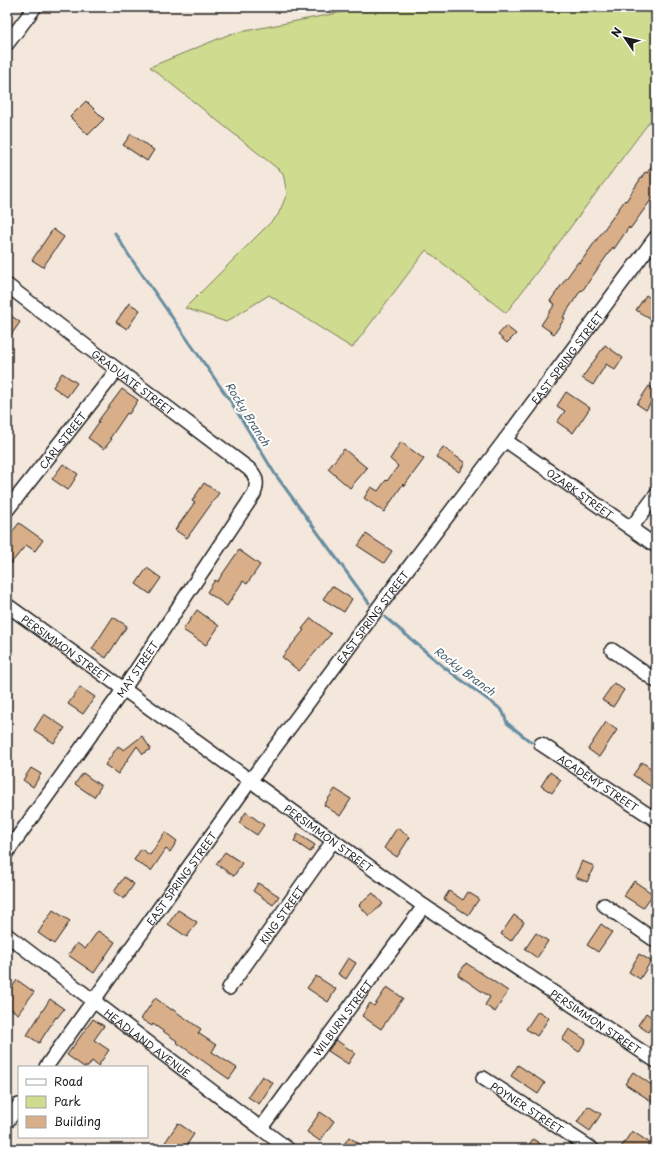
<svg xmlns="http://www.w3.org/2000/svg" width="663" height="1156" font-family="'Playpen Sans',sans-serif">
<rect width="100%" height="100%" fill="#f4e7dc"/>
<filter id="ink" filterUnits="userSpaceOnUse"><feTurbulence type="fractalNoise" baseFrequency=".025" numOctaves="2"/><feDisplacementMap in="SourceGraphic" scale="8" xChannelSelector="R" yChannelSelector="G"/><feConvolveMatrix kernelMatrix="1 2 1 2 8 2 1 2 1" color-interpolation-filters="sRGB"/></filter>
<g filter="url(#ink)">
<path fill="#cfdc8f" stroke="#767c56" d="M368 7H656V113L506 313 426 250 352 348 269 295 226 322 185 308 278 215 287 194 283 173 150 67 230 34Z"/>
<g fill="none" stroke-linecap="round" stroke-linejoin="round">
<g stroke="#668da1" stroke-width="3">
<path d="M115 233 128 254 231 402 275 474 369 603"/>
<path d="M385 617 445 668 498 707 503 712 507 723 531 742"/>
</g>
</g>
<g fill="#d9af8a" stroke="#1c1c1c">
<path d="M86 101 104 119 88 135 70 117Z"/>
<path d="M131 134 154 150 147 161 123 145Z"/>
<path d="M656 159V193L630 229 629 227 614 249 613 247 582 291 581 290 563 317 565 318 554 334 541 325 555 304 550 301 578 262 580 263 625 200 626 201 645 172 647 173Z"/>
<path d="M53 229 64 237 43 267 32 260Z"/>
<path d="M646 295 656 302V323L636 310Z"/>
<path d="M129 303 140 310 127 329 116 322Z"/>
<path d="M7 313 20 322 7 341Z"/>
<path d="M506 326 516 334 507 343 498 335Z"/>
<path d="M605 345 623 358 615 370 606 364 593 385 582 378Z"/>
<path d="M62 373 77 383 67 397 53 387Z"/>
<path d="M649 386 656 391V395L646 410 637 404Z"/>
<path d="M122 389 138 400 129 414 127 413 110 438 112 439 104 449 88 438 99 422 98 421Z"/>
<path d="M566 392 590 408 573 433 557 422 565 411 557 406Z"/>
<path d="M401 442 424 459 404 486 403 484 384 512 364 498 371 487 378 491 386 480 387 481 398 466 390 459Z"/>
<path d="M443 447 465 463 459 472 436 457Z"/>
<path d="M344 449 367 468 350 488 328 469Z"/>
<path d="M63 464 78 474 68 490 52 479Z"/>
<path d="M204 483 219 493 187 538 175 530 195 502 192 501Z"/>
<path d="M19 523 43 540 35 551 26 545 7 568V539Z"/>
<path d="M366 534 392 551 384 563 358 546Z"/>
<path d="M239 550 260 565 247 584 243 581 227 606 207 592 215 580 217 582Z"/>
<path d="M147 568 161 578 150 594 136 584Z"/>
<path d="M332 586 352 599 344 612 323 599Z"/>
<path d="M197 610 219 626 206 645 183 630Z"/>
<path d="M113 617 127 626 106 658 92 649Z"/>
<path d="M311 618 331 634 299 671 282 657 304 630 302 629Z"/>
<path d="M614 683 624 690 613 707 602 700Z"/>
<path d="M80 687 95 697 83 714 68 704Z"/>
<path d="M44 714 65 728 54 743 34 730Z"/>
<path d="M606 722 617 730 599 757 588 749Z"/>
<path d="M142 736 151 749 143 754 137 746 118 774 105 765 118 746 124 750Z"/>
<path d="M642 762 656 772V790L633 775Z"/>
<path d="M31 768 41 774 33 787 23 780Z"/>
<path d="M550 772 561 780 552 793 541 786Z"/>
<path d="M83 773 101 786 94 797 75 784Z"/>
<path d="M335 789 351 799 340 816 324 805Z"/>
<path d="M246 812 264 825 257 835 239 823Z"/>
<path d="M397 828 410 837 397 857 384 848Z"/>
<path d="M165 832 177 841 170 852 166 849 151 871 134 860 141 849 150 855Z"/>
<path d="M298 834 315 845 310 852 294 841Z"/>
<path d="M225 852 242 863 234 876 216 864Z"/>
<path d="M582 861 594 866 587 882 575 877Z"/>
<path d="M124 877 134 884 124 899 114 892Z"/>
<path d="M634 881 653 894 643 908 624 896Z"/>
<path d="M258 883 279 896 273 905 253 891Z"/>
<path d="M449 891 463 900 468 892 479 899 468 915 444 899Z"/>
<path d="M373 893 383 904 369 916 359 905Z"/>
<path d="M53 910 70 921 54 944 38 933Z"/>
<path d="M178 910 197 922 187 937 168 924Z"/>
<path d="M514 915 524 922 511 941 501 934Z"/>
<path d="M601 924 612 932 598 952 587 945Z"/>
<path d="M98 931 115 942 94 973 68 955 77 943 85 949Z"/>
<path d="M536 933 548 941 537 958 525 949Z"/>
<path d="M639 954 651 961 640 979 629 972Z"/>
<path d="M348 958 356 963 346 979 338 974Z"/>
<path d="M466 963 508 991 495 1012 485 1005 490 997 458 975Z"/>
<path d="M316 976 336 989 328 1002 307 988Z"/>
<path d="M17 980 34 992 18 1014 7 1006V995Z"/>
<path d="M387 987 403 998 381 1029 362 1016 370 1003 374 1006Z"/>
<path d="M155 998 172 1010V1009L201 1029 198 1033 216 1045 212 1052 237 1068 229 1079 176 1042 177 1041 153 1024 152 1026 141 1019Z"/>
<path d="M50 999 64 1009 57 1018 56 1017 39 1043 27 1035Z"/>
<path d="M538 1011 549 1018 537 1036 526 1029Z"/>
<path d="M646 1013 656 1020 648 1032 638 1025Z"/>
<path d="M93 1019 104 1026 94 1040 109 1050 98 1066 92 1061 88 1067H84L67 1055Z"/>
<path d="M569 1029 586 1040 579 1052 562 1040Z"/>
<path d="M336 1040 355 1053 348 1064 328 1051Z"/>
<path d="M518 1065 545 1083 538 1094 511 1076Z"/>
<path d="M633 1072 656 1088V1104L625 1084Z"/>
<path d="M262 1076 273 1083 259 1104 248 1097Z"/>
<path d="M588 1106 601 1114 590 1131 577 1122Z"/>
<path d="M320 1112 334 1121 320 1141 307 1132Z"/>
<path d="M178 1123 194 1134 184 1149H172L164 1144Z"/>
<path d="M632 1131 656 1147V1149H620Z"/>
<path d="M349 1137 367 1149H341Z"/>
<path d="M533 1139 548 1149H526Z"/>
</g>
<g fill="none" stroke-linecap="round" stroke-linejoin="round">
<g stroke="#1c1c1c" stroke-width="16">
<g id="minor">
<path d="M7 44 35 7"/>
<path id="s1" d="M7 285 86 346 249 469C257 476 258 484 254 494L123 690 7 852"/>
<path id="s2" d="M505 440 656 546"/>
<path id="s3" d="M7 510 117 370"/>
<path d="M631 528 656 495"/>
<path id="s4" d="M7 605 424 906 656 1061"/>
<path d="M612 650 656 681"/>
<path id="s5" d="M541 744 656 820"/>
<path d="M604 905 656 941"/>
<path id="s6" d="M7 935 288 1149"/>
<path id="s7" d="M229 988 333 841"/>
<path id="s8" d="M46 1067 250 781 387 596 505 440 656 237"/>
<path id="s9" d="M483 1078 592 1149"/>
<path d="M7 1122 19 1105"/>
<path id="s10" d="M261 1128 424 906"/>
</g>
</g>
<use href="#minor" stroke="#fff" stroke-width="13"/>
</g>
</g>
<g text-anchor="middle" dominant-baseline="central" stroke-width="4" stroke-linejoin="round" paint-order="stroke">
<g font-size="10" fill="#1c1c1c" stroke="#fff">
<text stroke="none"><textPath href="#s8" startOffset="880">EAST SPRING STREET</textPath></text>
<text stroke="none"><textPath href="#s1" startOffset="159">GRADUATE STREET</textPath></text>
<text stroke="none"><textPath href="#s3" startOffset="89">CARL STREET</textPath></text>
<text stroke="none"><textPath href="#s2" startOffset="92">OZARK STREET</textPath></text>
<text stroke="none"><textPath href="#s8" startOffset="556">EAST SPRING STREET</textPath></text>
<text stroke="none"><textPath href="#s4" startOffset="73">PERSIMMON STREET</textPath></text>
<text transform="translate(137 669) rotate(-56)">MAY STREET</text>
<text stroke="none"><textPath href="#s5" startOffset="69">ACADEMY STREET</textPath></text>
<text stroke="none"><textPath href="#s4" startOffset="397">PERSIMMON STREET</textPath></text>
<text stroke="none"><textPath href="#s8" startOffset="232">EAST SPRING STREET</textPath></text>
<text stroke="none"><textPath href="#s7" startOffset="90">KING STREET</textPath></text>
<text stroke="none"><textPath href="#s10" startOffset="137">WILBURN STREET</textPath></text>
<text stroke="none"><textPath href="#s4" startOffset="721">PERSIMMON STREET</textPath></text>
<text stroke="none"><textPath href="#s6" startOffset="177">HEADLAND AVENUE</textPath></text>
<text stroke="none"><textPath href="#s9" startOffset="53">POYNER STREET</textPath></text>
</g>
<g font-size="11" font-style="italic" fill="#475e69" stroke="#fff">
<text transform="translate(248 414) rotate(58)">Rocky Branch</text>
<text transform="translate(465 671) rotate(37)">Rocky Branch</text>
</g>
</g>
<rect width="663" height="1156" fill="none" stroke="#fff" stroke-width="24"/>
<rect x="12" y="12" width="639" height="1132" fill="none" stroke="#1c1c1c" stroke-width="1.5" filter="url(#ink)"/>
<rect x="18" y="1066" width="130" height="72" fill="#ffffff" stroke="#a4a4a4"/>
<rect x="26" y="1079" width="20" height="6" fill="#ffffff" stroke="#a4a4a4"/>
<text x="54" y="1086" font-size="12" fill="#1c1c1c">Road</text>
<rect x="26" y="1096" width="20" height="12" fill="#cfdc8f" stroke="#a4a4a4"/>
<text x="54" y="1106" font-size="12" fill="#1c1c1c">Park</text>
<rect x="26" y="1116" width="20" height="12" fill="#d9af8a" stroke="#a4a4a4"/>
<text x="54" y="1126" font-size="12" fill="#1c1c1c">Building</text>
<g transform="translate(625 38) rotate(304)" stroke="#ffffff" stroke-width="3" paint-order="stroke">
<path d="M0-3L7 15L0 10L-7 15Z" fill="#1c1c1c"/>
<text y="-6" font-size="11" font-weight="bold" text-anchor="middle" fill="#1c1c1c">N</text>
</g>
</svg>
